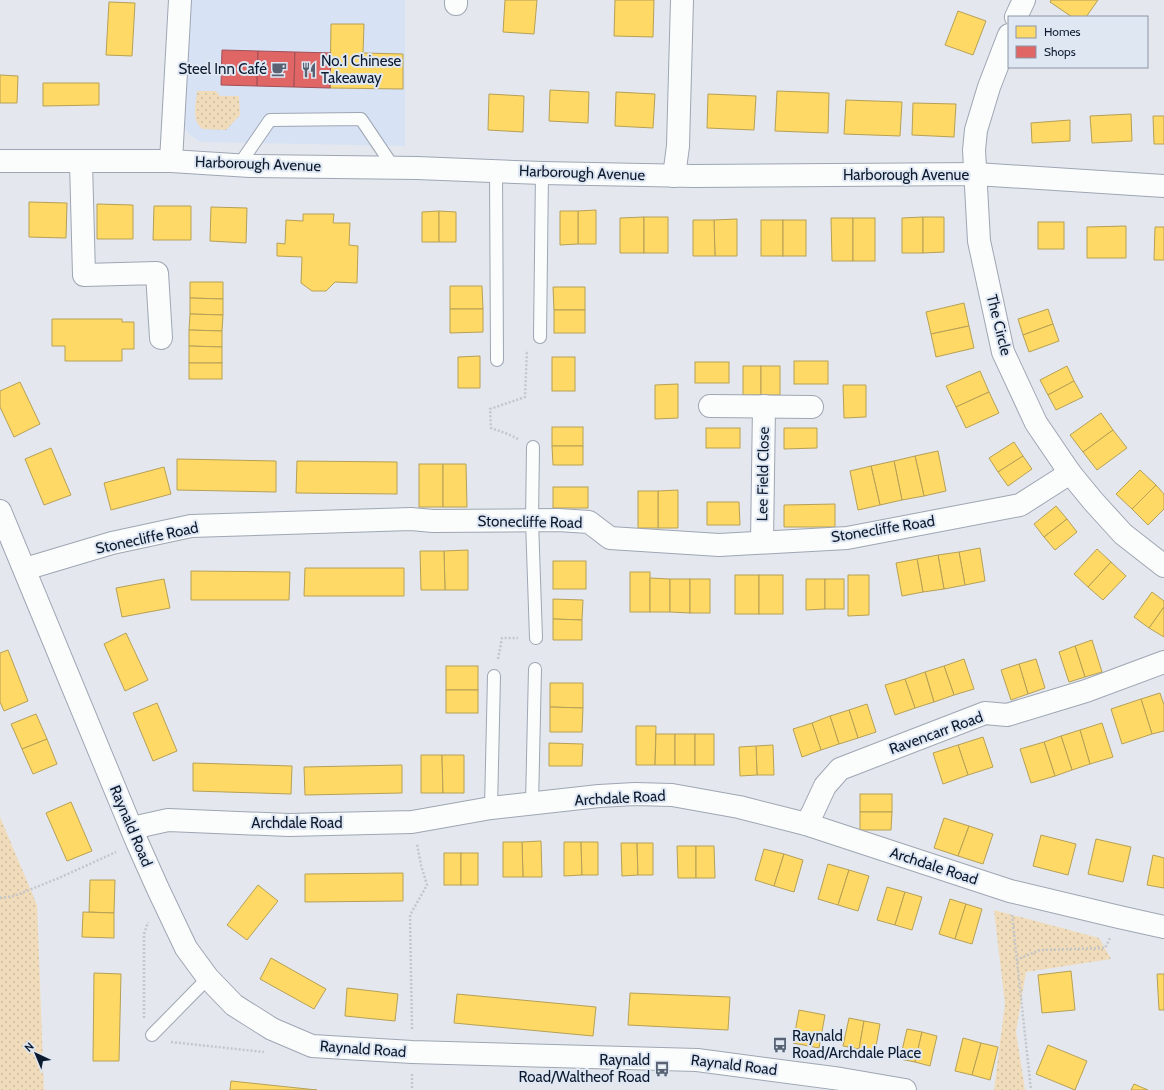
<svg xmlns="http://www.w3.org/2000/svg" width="1164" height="1090" font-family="Cabin,sans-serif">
<defs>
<pattern id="grass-dots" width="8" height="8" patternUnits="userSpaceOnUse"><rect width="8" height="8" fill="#f0dcba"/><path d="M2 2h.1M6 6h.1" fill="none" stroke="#cdbca0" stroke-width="1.8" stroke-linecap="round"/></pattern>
</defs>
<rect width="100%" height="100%" fill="#e4e8ee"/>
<path fill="#d7e2f4" d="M191 0H405V146L200 142 190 135 186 130 185 124Z"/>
<g fill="url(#grass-dots)">
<path d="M197 91H216L220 96H239L240 115 226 130 203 129C191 122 196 103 197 91Z"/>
<path d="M0 817 37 905 44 1090H0Z"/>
<path d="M994 910 1099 938 1111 959 1026 972 1016 1032 1025 1090H994L1005 1004Z"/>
</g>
<g fill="#ffd966" stroke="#b6a056">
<path d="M505 0H537L534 34 503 32Z"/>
<path d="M615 0H654L653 37 614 36Z"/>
<path d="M1051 0H1098L1086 17H1072L1050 2Z"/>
<path d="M109 2 135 3 132 56 106 55Z"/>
<path d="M958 11 986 21 973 55 945 45Z"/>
<path d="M331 24H364L363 53 403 54V89L330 88Z"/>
<path d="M0 75 18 76 17 103H0Z"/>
<path d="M43 83H99V105L43 106Z"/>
<path d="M550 90 589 92 588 123 549 121Z"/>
<path d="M777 91 829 93 828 133 775 131Z"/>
<path d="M616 92 655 94 653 128 615 126Z"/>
<path d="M489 94 524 96 523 132 488 130Z"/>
<path d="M708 94 756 96 754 130 707 128Z"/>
<path d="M846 100 902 102 900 136 844 134Z"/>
<path d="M913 103 956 104 954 137 912 135Z"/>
<path d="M1131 114 1132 141 1092 143 1090 116Z"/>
<path d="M1153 116H1164V144H1154Z"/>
<path d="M1070 120V141L1032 143 1031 123Z"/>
<path d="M29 202 67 203 66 238 29 237Z"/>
<path d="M97 204 133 205V239H97Z"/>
<path d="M154 206H191V240H153Z"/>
<path d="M211 207 247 208 246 243 210 241Z"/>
<path d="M596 210V244H578V211Z"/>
<path d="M439 211V242H422V212Z"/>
<path d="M439 211 456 212V242H439Z"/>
<path d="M560 211H578V244L560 245Z"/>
<path d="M303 214H334L333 223H350L349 245 358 246 357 283 335 282 326 291H312L301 283 302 257 277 256V243L285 244 286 220 303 221Z"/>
<path d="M644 217V253H620V218Z"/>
<rect x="644" y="217" width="24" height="36"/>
<path d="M923 217V253H902V218Z"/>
<path d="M923 217H944V252L923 253Z"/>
<path d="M831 218H853V261H832Z"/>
<rect x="853" y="218" width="22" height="43"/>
<path d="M737 219V256H715L714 220Z"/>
<path d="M693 220H714L715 256H693Z"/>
<rect x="761" y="220" width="22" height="36"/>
<rect x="783" y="220" width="23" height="36"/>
<rect x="1038" y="222" width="26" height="27"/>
<path d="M1126 226V258H1087V227Z"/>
<path d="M1155 227H1164V260H1154Z"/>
<path d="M190 282H223V299L190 298Z"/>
<path d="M450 286H482L483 309H450Z"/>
<path d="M553 287H585V310H554Z"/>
<path d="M190 298 223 299V315L190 314Z"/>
<path d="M964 303 969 326 931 334 926 312Z"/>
<path d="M450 309H483V332L450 333Z"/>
<path d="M1048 309 1053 324 1023 335 1018 319Z"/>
<rect x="554" y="310" width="31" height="23"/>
<path d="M190 314 223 315 222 331 189 330Z"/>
<path d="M52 319H122V322H134V349H122V361H65V346H52Z"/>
<path d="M1053 324 1059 341 1029 352 1023 335Z"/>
<path d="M969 326 974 348 936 357 931 334Z"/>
<path d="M189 330 222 331V347L189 346Z"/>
<path d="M189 346 222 347V363H189Z"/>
<path d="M480 356V388H458V357Z"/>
<rect x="552" y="357" width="23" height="34"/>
<rect x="794" y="361" width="34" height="23"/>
<rect x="695" y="362" width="34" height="21"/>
<rect x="189" y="363" width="33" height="16"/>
<rect x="743" y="366" width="18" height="29"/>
<rect x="761" y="366" width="19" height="29"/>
<path d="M1067 366 1074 381 1048 395 1040 380Z"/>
<path d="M980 371 989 392 956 407 946 386Z"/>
<path d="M1074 381 1083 397 1056 410 1048 395Z"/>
<path d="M20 382 40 424 14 437 0 407V391Z"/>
<path d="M678 384V418L655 419V385Z"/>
<path d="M843 385H866V417L844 418Z"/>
<path d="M989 392 999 413 966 428 956 407Z"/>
<path d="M1101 413 1113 430 1083 452 1070 435Z"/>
<rect x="552" y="427" width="31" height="19"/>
<rect x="706" y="428" width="34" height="20"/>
<path d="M784 428H817V448L784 449Z"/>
<path d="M1113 430 1127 448 1097 470 1083 452Z"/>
<path d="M1014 442 1023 456 998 472 989 458Z"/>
<path d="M552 446H583V465H553Z"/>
<path d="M51 448 71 495 44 505 25 459Z"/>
<path d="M938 451 946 491 924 496 915 456Z"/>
<path d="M915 456 924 496 902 500 894 461Z"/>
<path d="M1023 456 1032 469 1008 486 998 472Z"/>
<path d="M177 459 276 461V492L177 490Z"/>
<path d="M297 461 397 462V494L296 493Z"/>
<path d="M894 461 902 500 880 505 871 466Z"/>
<rect x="419" y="464" width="24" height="43"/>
<path d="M443 464H466L467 507H443Z"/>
<path d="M871 466 880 505 858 510 850 471Z"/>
<path d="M164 467 171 494 111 510 104 483Z"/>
<path d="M1140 470 1156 485 1132 509 1116 494Z"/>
<path d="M1156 485 1164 494V509L1148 525 1132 509Z"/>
<rect x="553" y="487" width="35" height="21"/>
<path d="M678 490V528H658V491Z"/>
<rect x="638" y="491" width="20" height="37"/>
<path d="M707 502H739L740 525H707Z"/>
<path d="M835 504V527H784V505Z"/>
<path d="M1056 506 1067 519 1044 537 1034 524Z"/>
<path d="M1067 519 1077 532 1055 550 1044 537Z"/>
<path d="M980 548 985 581 965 585 959 552Z"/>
<path d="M1097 549 1111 562 1088 587 1074 574Z"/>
<path d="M468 550V590H445L444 551Z"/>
<path d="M420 551H444L445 590H421Z"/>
<path d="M959 552 965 585 944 589 938 555Z"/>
<path d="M938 555 944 589 923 592 917 559Z"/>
<path d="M917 559 923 592 902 596 896 563Z"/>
<rect x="553" y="561" width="33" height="28"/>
<path d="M1111 562 1126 576 1103 600 1088 587Z"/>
<path d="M305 568H404V596H304Z"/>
<path d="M191 571 290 572 289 600H191Z"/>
<rect x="630" y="572" width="20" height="40"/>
<rect x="735" y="575" width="24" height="39"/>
<rect x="759" y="575" width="24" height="39"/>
<path d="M848 575H869V615L848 616Z"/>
<path d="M650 578 670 579V612H650Z"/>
<path d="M164 579 170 608 122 617 116 588Z"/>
<path d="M670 579H690V613L670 612Z"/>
<rect x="690" y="579" width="20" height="34"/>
<path d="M806 579H825V609L806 610Z"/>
<rect x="825" y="579" width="19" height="30"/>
<path d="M1152 592 1164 601V607L1149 628 1134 617Z"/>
<path d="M553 599 583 600 582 620 553 619Z"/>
<path d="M1164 607V637L1149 628Z"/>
<path d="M553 619 582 620V640H553Z"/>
<path d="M126 633 148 680 125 691 104 644Z"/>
<path d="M1092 640 1102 672 1085 677 1075 646Z"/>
<path d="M1075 646 1085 677 1069 682 1059 652Z"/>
<path d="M8 650 28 701 4 711 0 702V653Z"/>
<path d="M964 659 974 689 954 695 944 666Z"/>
<path d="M1036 659 1045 688 1028 694 1019 664Z"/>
<path d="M1019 664 1028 694 1011 700 1001 670Z"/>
<rect x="446" y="666" width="32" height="24"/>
<path d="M944 666 954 695 934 702 925 672Z"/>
<path d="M925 672 934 702 915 708 905 679Z"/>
<path d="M905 679 915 708 895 715 885 685Z"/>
<path d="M550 683H583V708L550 707Z"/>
<rect x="446" y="690" width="32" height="23"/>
<path d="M1160 693 1164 705V731L1152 734 1141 699Z"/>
<path d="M1141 699 1152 734 1122 744 1111 709Z"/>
<path d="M157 703 177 751 153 761 133 713Z"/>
<path d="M867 704 876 732 858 738 849 710Z"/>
<path d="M550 707 583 708 582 732H550Z"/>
<path d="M849 710 858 738 839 744 830 716Z"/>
<path d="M36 714 47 739 22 749 11 724Z"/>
<path d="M830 716 839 744 821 750 812 723Z"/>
<path d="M812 723 821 750 802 757 793 729Z"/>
<path d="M1102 723 1113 757 1090 764 1080 730Z"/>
<path d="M636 726H656L655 765H636Z"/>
<path d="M1080 730 1090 764 1072 770 1061 736Z"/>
<path d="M656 734H675V765H655Z"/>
<rect x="675" y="734" width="20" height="31"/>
<rect x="695" y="734" width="19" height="31"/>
<path d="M1061 736 1072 770 1055 776 1044 742Z"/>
<path d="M983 737 993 767 968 775 958 745Z"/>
<path d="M47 739 57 764 33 774 22 749Z"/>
<path d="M1044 742 1055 776 1031 783 1020 749Z"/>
<path d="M549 743 583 744 582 766H549Z"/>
<path d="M773 745 774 775H757L756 746Z"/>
<path d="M958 745 968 775 943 784 933 753Z"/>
<path d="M756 746 757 775 740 776 739 747Z"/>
<path d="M421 755H442L443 793H421Z"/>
<path d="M442 755H464V793H443Z"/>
<path d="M193 763 292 766 291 794 193 791Z"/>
<path d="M402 765V793L305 795 304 767Z"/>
<rect x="860" y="794" width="32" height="18"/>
<path d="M71 802 92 851 67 861 46 813Z"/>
<path d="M860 812H892L891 830H860Z"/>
<path d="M944 818 969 826 958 856 934 848Z"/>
<path d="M969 826 993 834 983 864 958 856Z"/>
<path d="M1041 835 1076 844 1068 875 1033 866Z"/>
<path d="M1096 839 1131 847 1123 882 1088 874Z"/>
<path d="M541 841 542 877H523L522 842Z"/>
<path d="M503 842H522L523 877H503Z"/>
<path d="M564 842H581L582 875 564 876Z"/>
<path d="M581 842H598V875H582Z"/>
<path d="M621 843H637L638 875 622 876Z"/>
<path d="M637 843H653V875H638Z"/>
<path d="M677 846H696V878H678Z"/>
<path d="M696 846H714L715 878H696Z"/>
<path d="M764 849 784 854 774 886 755 880Z"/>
<rect x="444" y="853" width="17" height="32"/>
<rect x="461" y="853" width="17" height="32"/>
<path d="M784 854 803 860 794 892 774 886Z"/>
<path d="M1153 855 1164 858V888L1147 885Z"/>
<path d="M828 864 849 870 838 905 818 899Z"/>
<path d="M849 870 869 876 858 911 838 905Z"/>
<path d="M403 873V901L305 902V874Z"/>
<path d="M90 880H115L114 913 89 912Z"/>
<path d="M258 885 278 901 247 940 227 925Z"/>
<path d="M887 887 905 892 895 925 877 920Z"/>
<path d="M905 892 922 897 912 930 895 925Z"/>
<path d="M950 899 966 904 955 939 939 934Z"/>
<path d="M966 904 982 909 972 944 955 939Z"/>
<path d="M83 912 114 913V938L82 937Z"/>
<path d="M271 958 326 989 314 1009 260 979Z"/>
<path d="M1071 971 1075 1010 1042 1013 1038 975Z"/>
<path d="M94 973 121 974 119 1061H93Z"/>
<path d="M1157 974H1164V1010H1159Z"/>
<path d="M347 988 398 994 395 1021 345 1016Z"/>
<path d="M630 993 730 997 728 1030 628 1025Z"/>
<path d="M457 994 596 1007 593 1036 454 1023Z"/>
<path d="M799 1010 825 1015 819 1048 793 1043Z"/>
<path d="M849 1018 864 1021 859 1049 843 1046Z"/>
<path d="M864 1021 880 1024 875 1052 859 1049Z"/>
<path d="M907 1029 922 1032 915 1062 900 1059Z"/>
<path d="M922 1032 937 1036 930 1066 915 1062Z"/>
<path d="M963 1038 981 1043 972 1075 955 1071Z"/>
<path d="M981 1043 998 1047 990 1080 972 1075Z"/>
<path d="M1048 1045 1087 1061 1075 1090 1036 1074Z"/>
<path d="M231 1081 317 1090H230Z"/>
<path d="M1134 1084 1148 1090H1131Z"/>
</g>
<g fill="#e06666" stroke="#a04f56">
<path d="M222 50 258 51 257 86 221 85Z"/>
<path d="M258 51 295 52 294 87 257 86Z"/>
<path d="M295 52 331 53 330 88 294 87Z"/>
</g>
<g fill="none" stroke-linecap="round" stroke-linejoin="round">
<g stroke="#9ea6b3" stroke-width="14">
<g id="service">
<path d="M239 165 270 120 361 119 394 168"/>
<path d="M496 170 497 360"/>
<path d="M540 337 542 173"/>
<path d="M533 447 532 521 536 638"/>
<path d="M532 804 535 669"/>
<path d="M491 808 494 676"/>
<path d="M152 1035 208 978"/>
</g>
</g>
<g stroke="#9ea6b3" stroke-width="24">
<g id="minor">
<path d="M456 0V4"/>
<path d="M1016 17 1024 0"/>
<path d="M1009 35 989 87 976 130 974 150 979 241 1003 352 1036 423 1070 473 1093 501 1123 534 1164 566"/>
<path d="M171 161 180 0"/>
<path d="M81 162 84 275 157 273 161 338"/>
<path d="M674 176 678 146 682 0"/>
<path d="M710 406 812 407"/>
<path d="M0 511 137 842 158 889 186 948 208 978 234 1005 272 1029 312 1046 412 1052 697 1060 841 1079 905 1090"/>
<path d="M762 542 764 406"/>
<path d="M25 569 112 543 191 526 411 519 433 521 558 520 589 522 610 538 719 545 847 538 1020 505 1070 473"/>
<path d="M806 824 812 814 825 786 840 769 985 713 1007 715 1086 691 1164 662"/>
<path d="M132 828 168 820 289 825 412 822 491 808 599 796 635 794 672 795 739 807 806 824 1010 891 1119 917 1164 927"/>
</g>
</g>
<g stroke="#9ea6b3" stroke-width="24">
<path id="tertiary" d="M0 161H171L250 166 417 168 542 173 694 176 976 174 1164 186"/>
</g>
<g stroke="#c3c6ca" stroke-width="2.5" stroke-dasharray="2 2" stroke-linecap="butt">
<path d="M518 439 508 434 491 428 490 409 525 397 527 350"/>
<path d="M498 659 502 638H518"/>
<path d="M0 898 14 896 59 878 116 852"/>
<path d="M1012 915 1031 1090"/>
<path d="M1016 960 1040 950 1105 948 1110 938"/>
<path d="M144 1018V934L148 922"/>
<path d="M412 1029 410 915 427 885 421 865 417 844"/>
<path d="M171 1042 264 1052"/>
<path d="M412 1074V1090"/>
</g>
<use href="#service" stroke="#fbfcfc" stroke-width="12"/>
<use href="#minor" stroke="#fbfcfc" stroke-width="22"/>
<use href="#tertiary" stroke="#fbfcfc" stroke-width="22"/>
</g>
<defs>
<g id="cafe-bare" transform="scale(1.2)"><path d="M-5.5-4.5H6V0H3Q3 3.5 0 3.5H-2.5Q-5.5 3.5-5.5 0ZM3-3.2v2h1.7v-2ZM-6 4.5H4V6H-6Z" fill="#586272" stroke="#dfe7f3" stroke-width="2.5" paint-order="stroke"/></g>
<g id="restaurant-bare" transform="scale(1.2)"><path d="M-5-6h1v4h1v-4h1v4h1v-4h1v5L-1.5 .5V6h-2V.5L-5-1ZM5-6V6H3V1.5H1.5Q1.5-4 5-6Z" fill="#586272" stroke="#dfe7f3" stroke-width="2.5" paint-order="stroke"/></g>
<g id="bus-bare" transform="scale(1.2)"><path d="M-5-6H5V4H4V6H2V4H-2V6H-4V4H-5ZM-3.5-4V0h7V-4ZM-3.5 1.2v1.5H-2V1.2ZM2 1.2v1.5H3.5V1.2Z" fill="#586272" stroke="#dfe7f3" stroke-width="2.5" paint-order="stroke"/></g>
</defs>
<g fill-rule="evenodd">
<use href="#cafe-bare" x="279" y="69"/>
<use href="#restaurant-bare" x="309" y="70"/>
<use href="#bus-bare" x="780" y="1045"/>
<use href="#bus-bare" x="662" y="1069"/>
</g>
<g text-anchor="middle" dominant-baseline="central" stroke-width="4" stroke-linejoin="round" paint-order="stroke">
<g font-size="15" fill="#0c1a2f" stroke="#dfe7f3" text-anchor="start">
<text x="321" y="61">No.1 Chinese<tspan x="321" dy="17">Takeaway</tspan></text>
<text x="267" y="69" text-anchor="end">Steel Inn Café</text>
<text x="792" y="1036">Raynald<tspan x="792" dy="17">Road/Archdale Place</tspan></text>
<text x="650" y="1060" text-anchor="end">Raynald<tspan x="650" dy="17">Road/Waltheof Road</tspan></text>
</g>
<g font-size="15" fill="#0c1a2f" stroke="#dfe7f3">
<text transform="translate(258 164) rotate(2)">Harborough Avenue</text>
<text transform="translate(582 173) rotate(2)">Harborough Avenue</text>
<text x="906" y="175">Harborough Avenue</text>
<text transform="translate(999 325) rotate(76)">The Circle</text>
<text transform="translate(763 474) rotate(-89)">Lee Field Close</text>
<text transform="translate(530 522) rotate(1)">Stonecliffe Road</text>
<text transform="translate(883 529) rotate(-9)">Stonecliffe Road</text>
<text transform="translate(147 538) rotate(-12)">Stonecliffe Road</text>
<text transform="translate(936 733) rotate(-20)">Ravencarr Road</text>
<text transform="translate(620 798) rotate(-3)">Archdale Road</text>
<text x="297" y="823">Archdale Road</text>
<text transform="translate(131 826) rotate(67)">Raynald Road</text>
<text transform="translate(934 866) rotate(18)">Archdale Road</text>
<text transform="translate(363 1049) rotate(4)">Raynald Road</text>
<text transform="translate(734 1065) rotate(7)">Raynald Road</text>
</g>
</g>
<rect x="1008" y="16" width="140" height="52" fill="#dfe7f3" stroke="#8b95a5"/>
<rect x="1016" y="26" width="20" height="12" fill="#ffd966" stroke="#8b95a5"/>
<text x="1044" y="36" font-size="12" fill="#0c1a2f">Homes</text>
<rect x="1016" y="46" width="20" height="12" fill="#e06666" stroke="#8b95a5"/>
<text x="1044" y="56" font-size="12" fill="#0c1a2f">Shops</text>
<g transform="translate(36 1054) rotate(316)" stroke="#dfe7f3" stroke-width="3" paint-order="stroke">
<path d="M0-3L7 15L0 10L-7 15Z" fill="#0c1a2f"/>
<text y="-6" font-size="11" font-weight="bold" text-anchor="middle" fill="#0c1a2f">N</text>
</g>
</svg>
